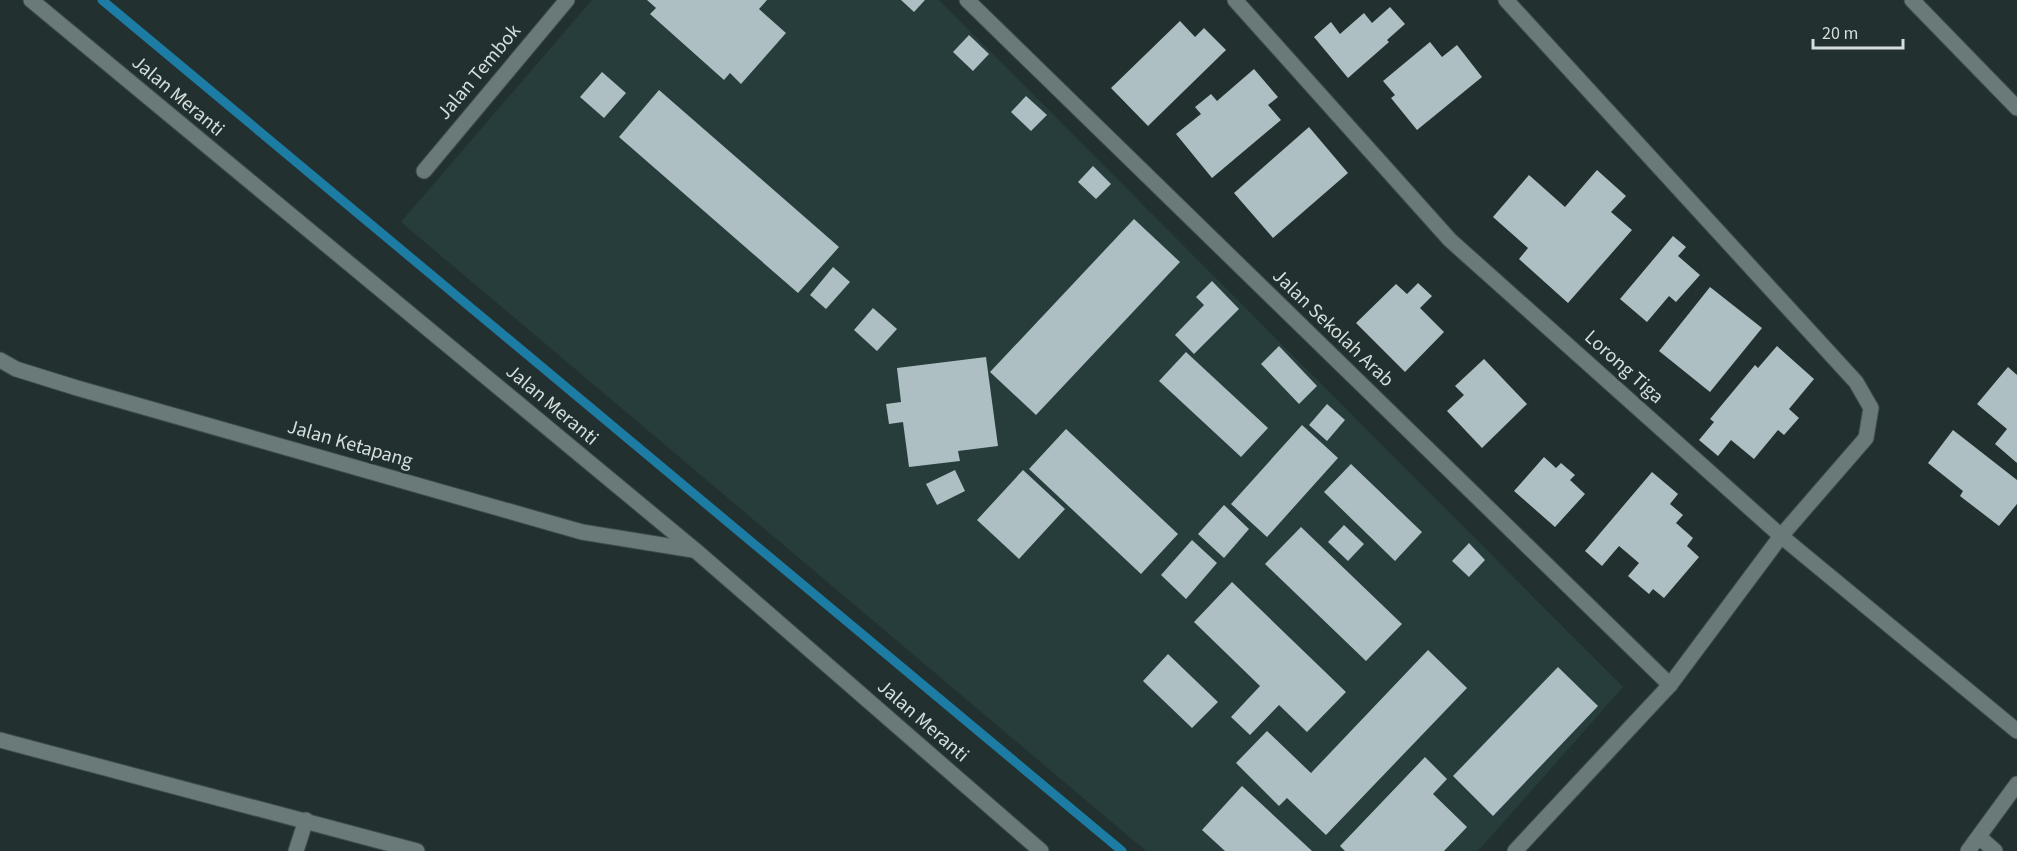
<svg xmlns="http://www.w3.org/2000/svg" width="2017" height="851" font-family="'Source Sans 3',sans-serif">
<rect width="100%" height="100%" fill="#223130"/>
<path fill="#263d3b" d="M592 0H939L1623 687 1478 851H1146L401 222Z"/>
<g fill="none" stroke-linecap="round" stroke-linejoin="round">
<path stroke="#1c7ca3" stroke-width="9" d="M102 0 1122 851"/>
</g>
<g fill="#adbfc3">
<path d="M647 0H767L759 9 786 33 741 84 730 73 724 80 650 14 656 8Z"/>
<path d="M901 0H925L914 12Z"/>
<path d="M1390 7 1405 24 1387 40 1389 42 1348 78 1314 37 1331 22 1340 34 1364 13 1372 23Z"/>
<path d="M1180 21 1195 37 1204 28 1226 50 1148 126 1111 88Z"/>
<path d="M969 35 989 54 973 71 953 52Z"/>
<path d="M1430 42 1442 57 1457 45 1482 77 1417 130 1391 98 1395 95 1383 81Z"/>
<path d="M1254 69 1278 97 1268 105 1281 120 1212 178 1176 134 1201 114 1195 107 1211 94 1217 101Z"/>
<path d="M602 72 626 93 604 118 580 97Z"/>
<path d="M659 90 839 247 798 293 619 137Z"/>
<path d="M1026 96 1047 115 1031 131 1011 112Z"/>
<path d="M1309 127 1348 173 1273 238 1234 193Z"/>
<path d="M1093 166 1111 184 1096 199 1078 182Z"/>
<path d="M1597 170 1626 196 1611 212 1632 230 1568 303 1519 259 1528 248 1493 217 1529 175 1565 207Z"/>
<path d="M1134 219 1180 262 1036 415 990 372Z"/>
<path d="M1673 236 1686 247 1678 256 1700 275 1676 302 1669 296 1647 322 1620 299Z"/>
<path d="M833 267 850 282 826 309 810 295Z"/>
<path d="M1212 281 1239 309 1194 354 1175 335 1204 305 1196 297Z"/>
<path d="M1418 283 1432 296 1420 308 1444 332 1405 372 1356 323 1396 284 1407 294Z"/>
<path d="M1710 287 1762 328 1710 392 1659 351Z"/>
<path d="M873 308 897 329 877 351 854 330Z"/>
<path d="M1279 346 1317 386 1299 404 1261 364Z"/>
<path d="M1777 346 1814 379 1789 409 1799 418 1784 435 1778 430 1754 459 1731 440 1718 456 1699 440 1714 422 1710 419 1755 365 1758 368Z"/>
<path d="M1186 352 1268 428 1241 457 1159 381Z"/>
<path d="M986 357 998 446 958 451 960 461 909 467 903 422 889 424 886 404 901 402 897 368Z"/>
<path d="M1484 359 1527 404 1482 448 1447 411 1464 395 1455 386Z"/>
<path d="M2008 367 2017 375V463L1995 444 2007 429 1977 404Z"/>
<path d="M1327 404 1345 420 1327 441 1309 425Z"/>
<path d="M1302 425 1338 458 1267 537 1231 504Z"/>
<path d="M1066 429 1178 534 1141 574 1029 469Z"/>
<path d="M1953 430 2017 480V504L1999 526 1960 496 1963 491 1928 463Z"/>
<path d="M1544 457 1556 468 1561 463 1575 475 1570 480 1585 494 1555 527 1514 491Z"/>
<path d="M1351 464 1422 532 1395 561 1324 492Z"/>
<path d="M955 470 965 491 937 505 926 484Z"/>
<path d="M1023 470 1065 509 1019 559 977 520Z"/>
<path d="M1652 472 1678 494 1670 504 1683 515 1676 523 1693 538 1687 546 1699 557 1664 598 1653 589 1649 594 1628 576 1639 563 1619 546 1602 566 1585 551Z"/>
<path d="M1224 505 1249 529 1224 558 1198 534Z"/>
<path d="M1344 525 1364 544 1348 561 1328 542Z"/>
<path d="M1301 527 1402 624 1366 661 1265 564Z"/>
<path d="M1192 540 1217 563 1186 599 1161 575Z"/>
<path d="M1469 543 1485 560 1469 577 1452 561Z"/>
<path d="M1232 582 1346 692 1307 732 1279 705 1250 735 1231 717 1260 686 1194 622Z"/>
<path d="M1428 650 1467 688 1326 835 1287 798 1279 806 1236 763 1267 731 1311 773Z"/>
<path d="M1168 654 1218 702 1192 728 1143 681Z"/>
<path d="M1558 667 1598 706 1493 816 1453 776Z"/>
<path d="M1425 757 1447 779 1433 794 1467 827 1444 851H1345L1340 846Z"/>
<path d="M1242 786 1312 851H1225L1202 830Z"/>
</g>
<g fill="none" stroke-linecap="round" stroke-linejoin="round">
<g stroke="#3f4c4b" stroke-width="17">
<g id="street">
<path d="M31 0 695 550 1041 851"/>
<path d="M967 0 1670 685"/>
<path d="M1235 0 1450 240 1781 536 2017 731"/>
<path d="M1506 0 1856 382 1871 408 1866 438 1781 536 1670 685 1515 851"/>
<path d="M1912 0 2017 108"/>
<path d="M424 171 567 0"/>
<path d="M0 360 16 369 77 388 582 532 693 550"/>
<path d="M0 740 417 851"/>
<path d="M1979 837 1995 851"/>
<path d="M296 851 306 820"/>
<path d="M1968 851 2017 784"/>
</g>
</g>
<use href="#street" stroke="#697a78" stroke-width="15"/>
</g>
<g text-anchor="middle" dominant-baseline="central" stroke-width="6" stroke-linejoin="round" paint-order="stroke">
<g font-size="20" fill="#d5dedd" stroke="#223130">
<text transform="translate(479 72) rotate(-50)">Jalan Tembok</text>
<text transform="translate(178 96) rotate(40)">Jalan Meranti</text>
<text transform="translate(1333 328) rotate(44)">Jalan Sekolah Arab</text>
<text transform="translate(1624 367) rotate(42)">Lorong Tiga</text>
<text transform="translate(552 405) rotate(40)">Jalan Meranti</text>
<text transform="translate(350 444) rotate(16)">Jalan Ketapang</text>
<text transform="translate(923 721) rotate(41)">Jalan Meranti</text>
</g>
</g>
<path d="M1813 39v9h90v-9" fill="none" stroke="#d5dedd" stroke-width="3"/>
<text x="1822" y="39" font-size="18" fill="#d5dedd" stroke="#223130" stroke-width="4.5" paint-order="stroke">20 m</text>
</svg>
